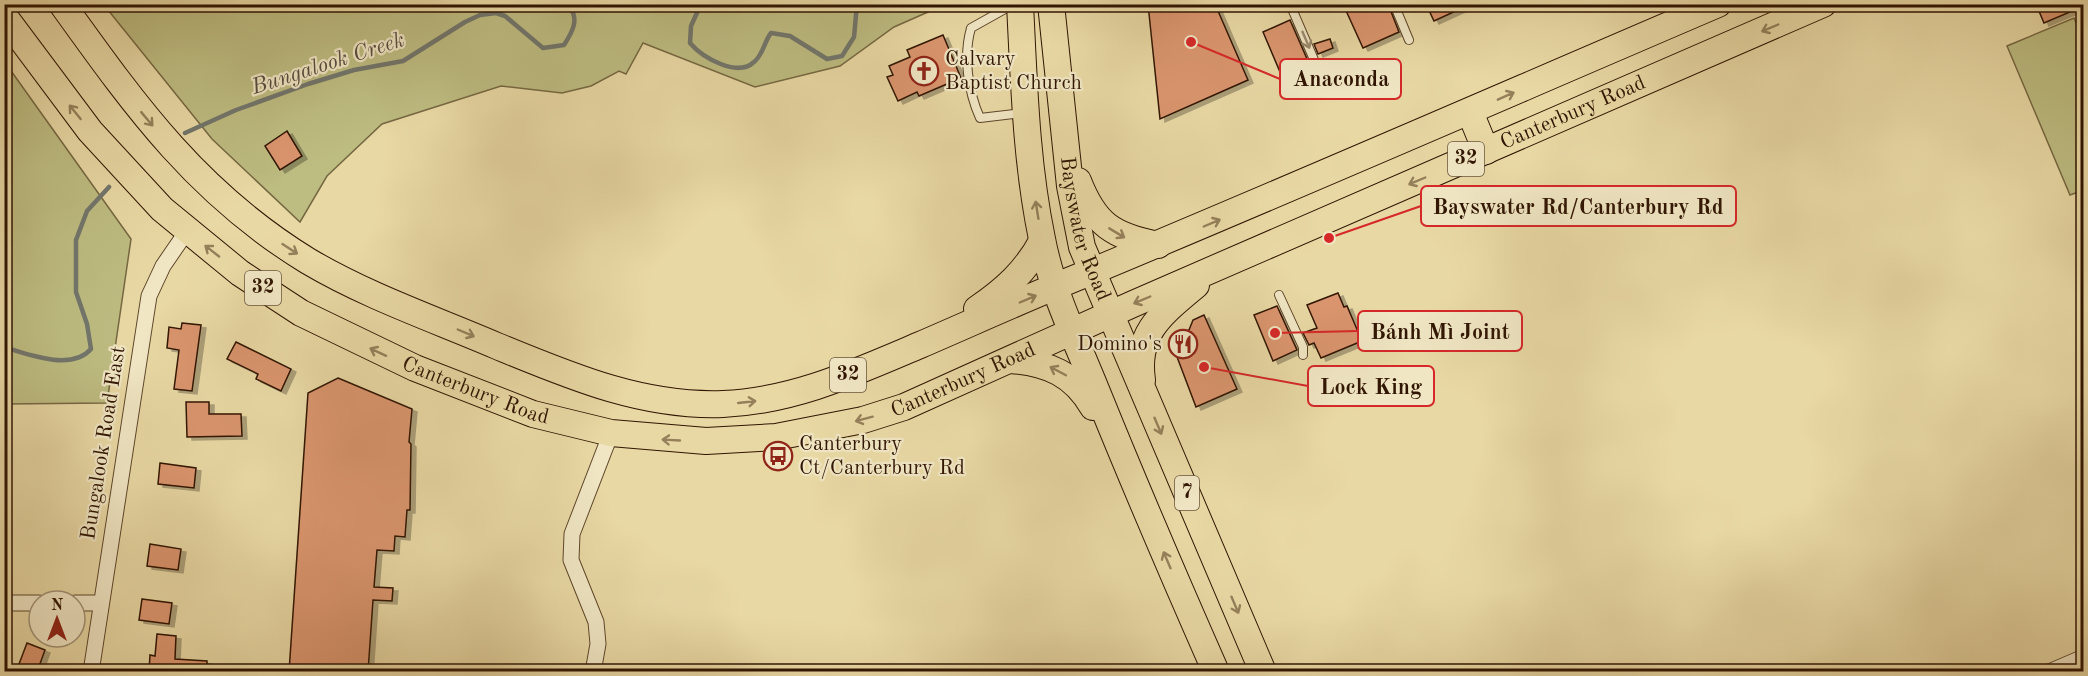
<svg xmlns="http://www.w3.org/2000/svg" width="2088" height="676" font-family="'Old Standard TT',serif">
<defs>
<filter id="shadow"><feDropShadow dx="5" dy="3" stdDeviation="0" flood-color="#0004"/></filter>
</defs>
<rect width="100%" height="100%" fill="#e8d8a4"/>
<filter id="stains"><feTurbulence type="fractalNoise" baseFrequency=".00333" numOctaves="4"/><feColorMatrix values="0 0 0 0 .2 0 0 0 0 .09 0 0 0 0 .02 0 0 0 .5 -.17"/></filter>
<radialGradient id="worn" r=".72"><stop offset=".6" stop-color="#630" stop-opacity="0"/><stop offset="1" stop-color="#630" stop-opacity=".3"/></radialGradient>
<g fill="#bdbc81" stroke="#766842" stroke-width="1.5">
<path d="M104 5H944L894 27 840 66 755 87 643 43 626 74 619 71 591 86 562 93 501 86 382 124 327 176 300 222 212 139Z"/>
<path d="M2074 18 2083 39 2084 190 2070 195 2007 46Z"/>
<path d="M4 61 131 239 107 403 5 404Z"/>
</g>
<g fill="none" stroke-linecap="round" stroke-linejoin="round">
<g stroke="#72766c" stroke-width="4.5">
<path d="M701 4 691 26 690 43C702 57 737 78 754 62 763 55 764 42 771 33L790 36 827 59 842 56 854 37 857 4"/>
<path d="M185 133 236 110 308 84 354 70 403 61 465 22 480 15 496 13 505 16 543 48 564 45C573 31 580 19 568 4"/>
<path d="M4 347C29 355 72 371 91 349L87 324 76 292V240L87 211 109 187"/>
</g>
</g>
<g fill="#da956e" stroke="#301502" stroke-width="1.5" filter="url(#shadow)">
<path d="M1148 4H1215L1248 80 1160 119Z"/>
<path d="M1343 4H1388L1399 32 1363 48Z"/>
<path d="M1426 4H1471L1434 21Z"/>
<path d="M2036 4H2084V6L2044 23Z"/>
<path d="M1290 20 1311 68 1283 79 1263 32Z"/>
<path d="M943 35 961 78 919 96 917 92 898 101 887 77 893 75 889 66 910 57 907 50Z"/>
<path d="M1330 39 1333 48 1318 54 1314 44Z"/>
<path d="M287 131 302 156 280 170 265 146Z"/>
<path d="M1338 293 1344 307 1347 306 1362 341 1321 358 1314 343 1309 345 1303 333 1317 328 1307 305Z"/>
<path d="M1277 306 1297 350 1273 361 1254 315Z"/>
<path d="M1204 315 1237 389 1196 407 1171 341 1173 336 1189 330 1193 320Z"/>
<path d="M182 323 201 325 192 391 174 389 179 350 167 348 169 327 181 329Z"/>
<path d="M236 342 291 369 281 391 256 379 258 374 227 359Z"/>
<path d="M338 378 412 409 409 442 411 444 410 510H407L405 537 395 536 394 551 377 550 374 587 393 588 392 601 373 600 368 672H289L308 393Z"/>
<path d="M186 402H209V414H241L242 436 187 437Z"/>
<path d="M160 463 196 468 194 488 158 484Z"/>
<path d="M150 544 181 549 178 570 147 566Z"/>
<path d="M142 599 172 603 169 624 139 620Z"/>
<path d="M157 634 176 636 175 659 207 661V672H149L150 655 155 656Z"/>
<path d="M27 643 45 650 37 672H16Z"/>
</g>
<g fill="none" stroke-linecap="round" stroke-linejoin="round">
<g stroke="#5e462a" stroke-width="10">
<g id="lane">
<path d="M1014 4 971 28C963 56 968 91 980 118L1023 113"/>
<path d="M1290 4 1321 76"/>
<path d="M1394 4 1409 40"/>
<path d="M1279 295 1303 347V355"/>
</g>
</g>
<g stroke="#5e462a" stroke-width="17">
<g id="street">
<path d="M4 603H39"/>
<path d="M75 603H101"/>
<path d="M91 672 149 296 163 266 187 231"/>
<path d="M593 672 598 644 596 622 571 560 572 534 611 433"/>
<path d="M2049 672 2084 657"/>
</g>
</g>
<g stroke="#301502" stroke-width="28">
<g id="primary">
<path d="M62 4C136 107 197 193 308 261 367 296 434 319 497 346 570 376 642 407 723 404 794 401 856 372 920 345 978 320 1035 294 1093 271 1302 184 1510 93 1718 4"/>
<path d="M1020 4C1024 83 1026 162 1042 239 1052 292 1077 342 1097 392 1135 486 1175 579 1216 672"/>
<path id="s1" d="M1051 4 1070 186 1082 247 1263 672"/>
<path id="s2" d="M4 16 90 131 162 209 240 273 301 313 415 368 533 414 611 433 706 441 776 437 863 420 904 407 1133 304 1823 4"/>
<path d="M1470 112 1486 151"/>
<path d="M1078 181C1095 225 1113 236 1158 245"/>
<path d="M977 309C1005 290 1026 271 1042 241"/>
<path d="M1011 360C1048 363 1074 374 1093 407"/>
<path d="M1142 380C1135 332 1163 313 1196 285"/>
</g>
</g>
<use href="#lane" stroke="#f0e6c4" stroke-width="8"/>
<use href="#street" stroke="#f0e6c4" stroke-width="15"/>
<use href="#primary" stroke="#e8d8a4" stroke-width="26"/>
</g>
<defs><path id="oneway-shaft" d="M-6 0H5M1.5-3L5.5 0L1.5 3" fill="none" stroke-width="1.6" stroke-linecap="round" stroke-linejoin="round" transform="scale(1.5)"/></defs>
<g stroke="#95805b">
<use href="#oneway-shaft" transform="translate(1770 28) rotate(157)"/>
<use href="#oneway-shaft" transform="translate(1506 96) rotate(-24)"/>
<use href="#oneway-shaft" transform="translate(75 112) rotate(-129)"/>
<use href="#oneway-shaft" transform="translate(147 119) rotate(50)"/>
<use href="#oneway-shaft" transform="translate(1417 181) rotate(157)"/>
<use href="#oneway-shaft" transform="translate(1037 210) rotate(-99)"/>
<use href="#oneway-shaft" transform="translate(1212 223) rotate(-23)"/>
<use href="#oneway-shaft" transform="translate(1117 233) rotate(31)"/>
<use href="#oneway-shaft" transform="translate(290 249) rotate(33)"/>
<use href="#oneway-shaft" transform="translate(212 251) rotate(-142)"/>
<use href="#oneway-shaft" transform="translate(1028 299) rotate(-23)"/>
<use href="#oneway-shaft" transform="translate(1142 300) rotate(157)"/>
<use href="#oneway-shaft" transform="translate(466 333) rotate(23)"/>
<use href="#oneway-shaft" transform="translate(378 352) rotate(-155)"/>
<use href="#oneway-shaft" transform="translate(1058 371) rotate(-152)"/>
<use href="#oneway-shaft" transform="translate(747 402) rotate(-6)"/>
<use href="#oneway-shaft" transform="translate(864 419) rotate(165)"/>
<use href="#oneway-shaft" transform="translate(1158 426) rotate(67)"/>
<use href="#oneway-shaft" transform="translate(671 440) rotate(-177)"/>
<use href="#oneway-shaft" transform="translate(1167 560) rotate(-113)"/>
<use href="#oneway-shaft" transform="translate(1235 605) rotate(67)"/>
</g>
<use stroke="#9a886d" href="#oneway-shaft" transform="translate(1306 40) rotate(67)"/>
<defs>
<g id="church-ring" transform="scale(1.5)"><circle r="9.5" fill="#f0e6c4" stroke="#8f2418" stroke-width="1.5"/><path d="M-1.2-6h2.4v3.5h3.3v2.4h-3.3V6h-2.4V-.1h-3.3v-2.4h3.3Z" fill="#8f2418"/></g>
<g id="restaurant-ring" transform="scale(1.5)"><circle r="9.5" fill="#f0e6c4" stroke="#8f2418" stroke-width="1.5"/><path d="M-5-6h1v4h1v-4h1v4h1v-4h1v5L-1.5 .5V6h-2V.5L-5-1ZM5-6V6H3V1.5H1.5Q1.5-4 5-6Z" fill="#8f2418"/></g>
<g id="bus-ring" transform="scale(1.5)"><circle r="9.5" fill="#f0e6c4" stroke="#8f2418" stroke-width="1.5"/><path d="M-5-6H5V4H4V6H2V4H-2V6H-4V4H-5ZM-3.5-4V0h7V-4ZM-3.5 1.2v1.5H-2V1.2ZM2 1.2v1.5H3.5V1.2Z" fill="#8f2418"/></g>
</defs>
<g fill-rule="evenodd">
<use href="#church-ring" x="924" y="71"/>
<use href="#restaurant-ring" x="1183" y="344"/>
<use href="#bus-ring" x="778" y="456"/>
</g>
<g text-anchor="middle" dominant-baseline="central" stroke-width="4.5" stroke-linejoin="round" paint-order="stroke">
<g fill="#f0e6c4" stroke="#6a543c" stroke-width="1.5">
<rect x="1448" y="142" width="36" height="34" rx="4.5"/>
<rect x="245" y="271" width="36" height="34" rx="4.5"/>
<rect x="830" y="358" width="36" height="34" rx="4.5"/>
<rect x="1175" y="476" width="24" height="34" rx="4.5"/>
</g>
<g font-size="20" font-weight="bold" fill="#301502">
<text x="1466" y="159">32</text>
<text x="263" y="288">32</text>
<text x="848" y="375">32</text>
<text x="1187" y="493">7</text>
</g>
<g font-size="21" fill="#301502" stroke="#f0e6c4" text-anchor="start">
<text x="945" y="59">Calvary<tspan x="945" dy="24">Baptist Church</tspan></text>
<text x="1162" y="344" text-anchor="end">Domino's</text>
<text x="799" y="444">Canterbury<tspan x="799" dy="24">Ct/Canterbury Rd</tspan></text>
</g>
<g font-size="21" fill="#301502" stroke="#f0e6c4">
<text stroke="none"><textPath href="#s2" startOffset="1785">Canterbury Road</textPath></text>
<text stroke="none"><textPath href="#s1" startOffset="228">Bayswater Road</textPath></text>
<text stroke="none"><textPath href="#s2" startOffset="1119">Canterbury Road</textPath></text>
<text stroke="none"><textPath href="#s2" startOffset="615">Canterbury Road</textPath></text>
<text transform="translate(104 443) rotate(-81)">Bungalook Road East</text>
</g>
<g font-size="22" font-style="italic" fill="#564d40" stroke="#f0e6c4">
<text transform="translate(328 64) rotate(-18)">Bungalook Creek</text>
</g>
</g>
<path fill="none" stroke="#d62828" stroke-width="2" d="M1191 42L1280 79M1329 238L1421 206M1275 333L1358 331M1204 367L1308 386"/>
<g fill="#d62828" stroke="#f0e6c4" stroke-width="2">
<circle cx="1191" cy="42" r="6"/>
<circle cx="1329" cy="238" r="6"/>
<circle cx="1275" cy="333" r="6"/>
<circle cx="1204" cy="367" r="6"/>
</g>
<g fill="#f0e6c4" stroke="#d62828" stroke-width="2">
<rect x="1280" y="59" width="121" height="40" rx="6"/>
<rect x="1421" y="186" width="315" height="40" rx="6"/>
<rect x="1358" y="311" width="164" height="40" rx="6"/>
<rect x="1308" y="366" width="126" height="40" rx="6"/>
</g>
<g font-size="22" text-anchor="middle" font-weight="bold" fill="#301502">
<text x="1341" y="86">Anaconda</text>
<text x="1578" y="214">Bayswater Rd/Canterbury Rd</text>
<text x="1440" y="339">Bánh Mì Joint</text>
<text x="1371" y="394">Lock King</text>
</g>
<rect width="2088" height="676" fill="none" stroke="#e8d8a4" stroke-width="24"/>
<rect x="6" y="6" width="2076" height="664" fill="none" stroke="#301502" stroke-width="3"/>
<rect x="12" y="12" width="2064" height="652" fill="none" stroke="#301502" stroke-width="1.5"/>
<g transform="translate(57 619)"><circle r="28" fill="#f0e6c4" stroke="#a39276" stroke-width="1.5"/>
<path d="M0-4.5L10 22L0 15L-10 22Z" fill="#8f2418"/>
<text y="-9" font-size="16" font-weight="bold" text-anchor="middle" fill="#301502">N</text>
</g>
<rect width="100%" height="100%" filter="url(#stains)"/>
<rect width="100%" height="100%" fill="url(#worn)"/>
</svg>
